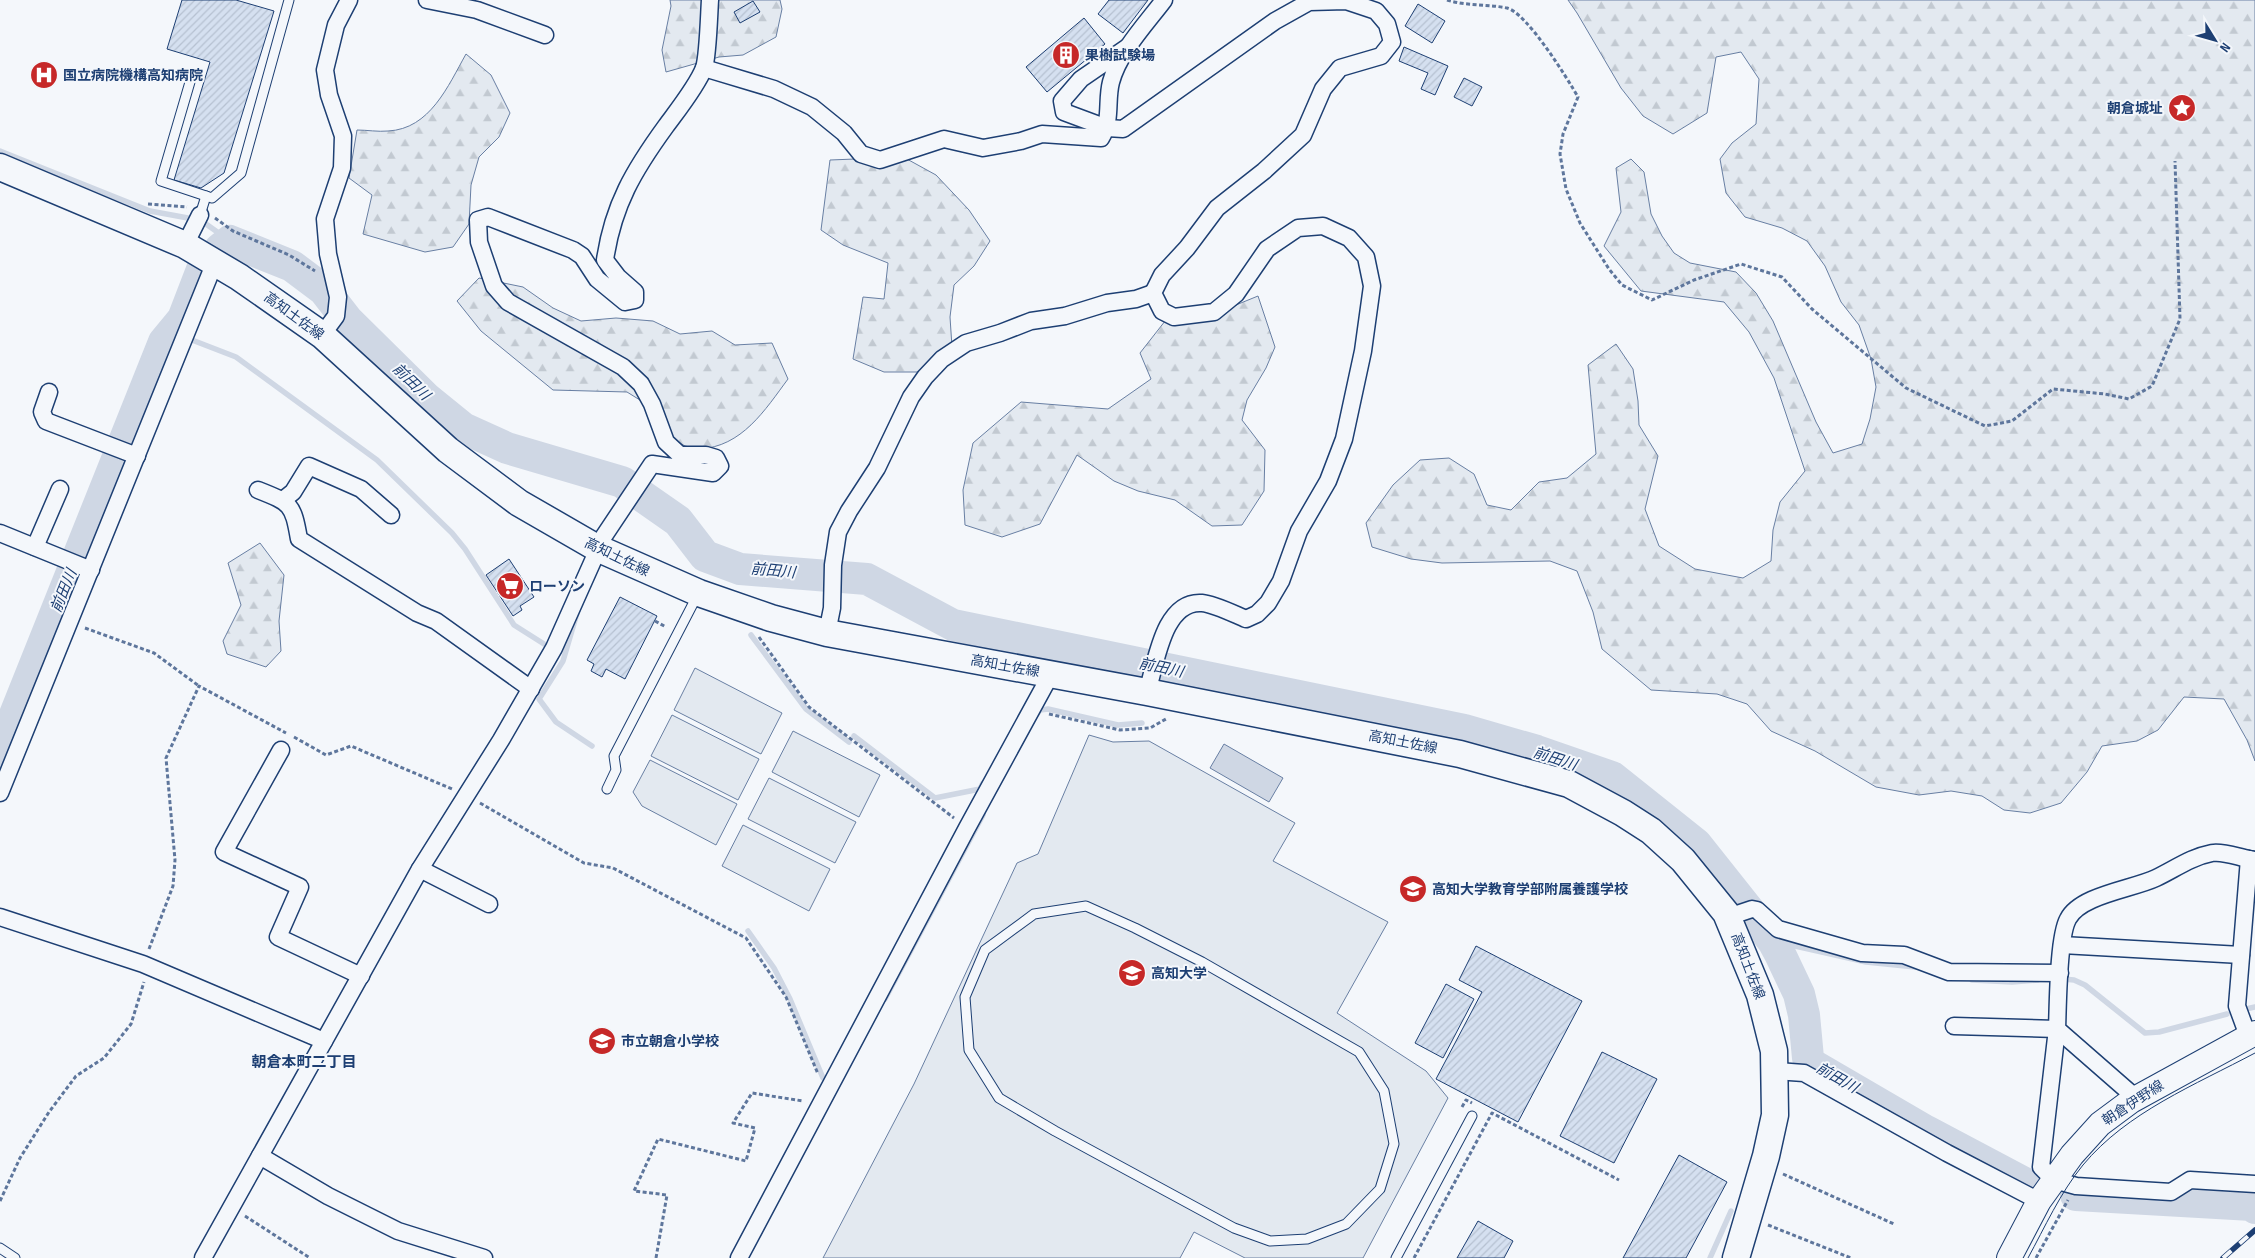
<svg xmlns="http://www.w3.org/2000/svg" width="2255" height="1258" font-family="'Sofia Sans Condensed','Noto Sans JP',sans-serif">
<defs>
<pattern id="forest-firs" width="22" height="20" patternUnits="userSpaceOnUse" patternTransform="scale(1.25)"><rect width="22" height="20" fill="#e3e9f0"/><path d="M5 1l3.5 6h-7zM16 11l3.5 6h-7z" fill="#c2c9d1"/></pattern>
<pattern id="building-hatch" width="6" height="6" patternUnits="userSpaceOnUse" patternTransform="scale(1.25)"><rect width="6" height="6" fill="#d5e0f0"/><path d="M-1 1l2-2M0 6l6-6M5 7l2-2" fill="none" stroke="#b6c1d1"/></pattern>
</defs>
<rect width="100%" height="100%" fill="#f4f7fb"/>
<g fill="url(#forest-firs)" stroke="#687fa3">
<path d="M670 0H780L782 9 776 37 743 55 719 57 666 72 662 50 671 6Z"/>
<path d="M1568 0H2255V761L2247 740 2224 699 2184 697 2158 730 2137 741 2102 746 2087 772 2061 803 2030 813 2004 810 1982 796 1951 791 1919 795 1876 787 1815 751 1771 731 1747 704 1717 694 1651 690 1602 649 1593 612 1577 571 1550 561 1442 563 1411 559 1372 547 1366 523 1393 485 1420 460 1449 458 1474 474 1487 505 1511 510 1539 482 1567 478 1596 454 1588 365 1616 344 1633 369 1638 401 1639 425 1658 456 1645 509 1659 546 1695 569 1743 578 1771 561 1773 530 1780 502 1805 471 1774 378 1749 332 1724 302 1641 291 1604 246 1621 212 1616 168 1631 159 1644 172 1651 214 1662 236 1674 253 1690 263 1736 272 1756 293 1773 321 1816 422 1833 453 1862 444 1870 419 1876 387 1871 359 1859 325 1841 302 1825 266 1807 241 1782 228 1745 217 1726 193 1720 159 1732 143 1756 124 1759 79 1741 52 1716 57 1707 113 1673 134 1643 116 1621 88 1577 13Z"/>
<path d="M466 54 491 75 510 113 499 137 479 157 471 185 469 224 453 247 425 252 363 234 372 195 349 178 357 130C367 130 378 132 388 131 430 129 448 86 466 54Z"/>
<path d="M896 153 936 175 969 210 990 241 974 266 954 285 950 317 952 347 919 372H884L853 359 863 297 884 299 888 263 843 245 821 230 830 160 855 159Z"/>
<path d="M479 278 523 287 553 308 581 321 616 318 653 321 680 334 712 331 735 345 772 343 788 379C765 410 742 447 699 449 688 449 673 440 662 436L648 405 627 392 553 390 481 331 457 301Z"/>
<path d="M1258 296 1275 347 1266 368 1247 400 1242 420 1265 450 1264 491 1242 525 1212 526 1175 500 1138 491 1114 481 1077 455 1040 524 1002 537 965 525 963 490 973 443 1021 402 1108 409 1151 379 1140 353 1169 316H1209Z"/>
<path d="M260 543 284 575 279 621 281 651 266 667 227 654 223 641 241 605 228 563Z"/>
</g>
<g fill="#e3e9f0" stroke="#687fa3">
<path d="M695 668 782 713 761 754 674 710Z"/>
<path d="M672 715 759 759 738 800 651 756Z"/>
<path d="M793 731 880 775 859 817 772 772Z"/>
<path d="M1089 735 1113 742 1149 741 1295 823 1273 861 1388 922 1337 1013 1426 1071 1448 1098 1363 1258H1245L1194 1232 1180 1258H823L914 1084 1017 863 1038 854Z"/>
<path d="M650 760 737 804 716 845 642 806 633 792Z"/>
<path d="M769 778 856 822 835 863 748 819Z"/>
<path d="M743 825 830 869 809 911 722 866Z"/>
</g>
<path fill="#cfd7e4" stroke="#687fa3" d="M1224 744 1283 778 1269 802 1210 768Z"/>
<g fill="none" stroke-linecap="round" stroke-linejoin="round">
<g stroke="#cfd7e4" stroke-width="5.5">
<path d="M0 151 150 211 188 218 206 224 230 241"/>
<path d="M192 340 236 357 377 460 452 533 465 549 514 625 544 644"/>
<path d="M578 610 563 661 539 699 556 722 592 746"/>
<path d="M751 635 806 709 849 742"/>
<path d="M1037 714 1040 710 1048 709 1118 725 1142 723"/>
<path d="M854 736 935 798 980 789 983 783"/>
<path d="M748 931 774 968 790 999 823 1078"/>
<path d="M1773 941 1866 962 1915 967"/>
<path d="M2063 979 2074 980 2085 985 2145 1033 2159 1032 2227 1014"/>
<path d="M1972 980 2012 982 2038 980"/>
<path d="M885 999 983 815"/>
<path d="M2246 1009 2255 1007"/>
<path d="M1710 1258 1731 1211"/>
</g>
<g stroke="#cfd7e4" stroke-width="32">
<path d="M220 249 230 241 292 266 324 290 348 321 426 398 463 428 507 448 622 482 678 521 705 556 740 569 867 579 953 625 1464 730 1537 751 1612 777 1696 844 1773 941 1780 954 1799 994 1804 1015 1808 1058 1811 1064 1926 1131 2026 1184"/>
<path d="M0 752 164 342 183 319 203 267"/>
<path d="M2076 1195 2252 1205 2255 1208"/>
</g>
</g>
<g fill="url(#building-hatch)" stroke="#1d3f73">
<path d="M182 0H236L274 11 224 173 201 188 174 180 210 62 167 49Z"/>
<path d="M1109 0H1148L1123 33 1098 14Z"/>
<path d="M753 1 760 12 740 23 734 12Z"/>
<path d="M1418 4 1445 21 1432 43 1405 26Z"/>
<path d="M1084 18 1105 44 1047 92 1026 67Z"/>
<path d="M1404 47 1448 66 1435 95 1421 89 1428 73 1399 61Z"/>
<path d="M1464 78 1482 87 1472 106 1454 97Z"/>
<path d="M509 559 534 597 520 606 522 610 513 616 486 575Z"/>
<path d="M620 597 657 616 625 679 606 669 602 677 591 671 594 664 587 660Z"/>
<path d="M1476 946 1582 1001 1518 1122 1436 1079 1482 992 1459 980Z"/>
<path d="M1446 984 1474 999 1443 1058 1415 1043Z"/>
<path d="M1602 1052 1657 1079 1614 1163 1560 1136Z"/>
<path d="M1679 1155 1727 1182 1686 1258H1623Z"/>
<path d="M1478 1221 1513 1241 1504 1258H1457Z"/>
</g>
<g fill="none" stroke-linecap="round" stroke-linejoin="round">
<g stroke="#1d3f73" stroke-width="11">
<g id="lane">
<path d="M190 82 161 181 206 196"/>
<path d="M200 215 206 196 212 198 241 173 289 0"/>
<path d="M607 789 616 770 614 756 697 596"/>
<path d="M1086 906 1135 928 1202 962 1359 1052 1384 1091 1394 1144 1380 1189 1346 1224 1307 1239 1270 1241 1234 1228 1055 1131 999 1098 969 1050 965 997 985 950 1034 914Z"/>
<path d="M0 1248 15 1258"/>
<path d="M1396 1258 1472 1116"/>
</g>
</g>
<g stroke="#1d3f73" stroke-width="19">
<g id="street">
<path d="M427 0 477 10 545 35"/>
<path d="M1129 46 1081 79 1062 101 1064 112 1107 128 1123 129 1275 21 1309 2 1346 1 1376 11 1387 24 1392 42 1381 56 1340 68 1323 89 1303 135 1264 171 1217 208 1187 248 1162 275 1153 293 1162 311 1174 317 1214 312 1236 294 1267 249 1298 228 1323 226 1349 238 1366 257 1372 286 1363 351 1344 439 1328 481 1299 531 1281 581 1268 603 1257 614 1246 619C1234 614 1214 604 1202 603 1163 600 1156 664 1147 692"/>
<path d="M704 68 774 89 812 107 844 133 861 154 880 160 944 139 983 148 1021 141 1042 134 1101 138C1112 120 1106 101 1111 82 1119 52 1146 24 1164 0"/>
<path d="M185 245 200 215"/>
<path d="M322 335 336 316 338 297 328 254 325 219 342 168 343 136 329 95 325 70 336 25 349 0"/>
<path d="M49 392 42 412 46 421 137 456"/>
<path d="M258 490C291 503 293 504 299 539L417 613 436 621 531 689"/>
<path d="M283 500 293 492 309 466 361 489 391 515"/>
<path d="M0 533 91 570"/>
<path d="M35 547 60 489"/>
<path d="M827 633 832 608 833 565 838 532 849 511 877 468 911 397 925 377 942 359 966 343 1000 333 1031 321 1065 316 1107 303 1136 299 1153 293"/>
<path d="M281 750 224 852 300 887 278 937 361 976"/>
<path d="M0 793 215 262"/>
<path d="M420 869 489 904"/>
<path d="M0 917 143 964 324 1041"/>
<path d="M1728 917 1752 909 1757 910 1778 929 1862 953 1904 955 1949 972 2060 973"/>
<path d="M2062 945 2241 955"/>
<path d="M1954 1026 2057 1029 2041 1167 2054 1180 2076 1186 2171 1192 2190 1180 2255 1184"/>
<path d="M2248 1036 2237 1006 2249 859 2255 860"/>
<path d="M1776 1071 1804 1073 1947 1153 2039 1201"/>
<path d="M2136 1098 2057 1029C2058 1005 2058 937 2068 919 2080 895 2133 889 2156 878 2175 869 2191 857 2212 853 2223 851 2238 857 2249 859"/>
<path d="M260 1156 328 1196 398 1231 484 1258"/>
<path d="M203 1258 420 869 501 740 554 648 604 536 652 464 713 473 720 466 716 458 706 455H680L666 442 652 404 641 384 623 367 508 302 494 286 479 242 478 220 488 217 573 250 582 256 597 279 625 302 635 300V292L618 277 605 260C613 205 634 170 666 126 677 111 697 86 704 68 708 56 709 15 710 0"/>
<path d="M739 1258 967 828 1051 674"/>
</g>
</g>
<g stroke="#1d3f73" stroke-width="26">
<path id="secondary" d="M2009 1258 2039 1201 2072 1155 2100 1124 2131 1101 2255 1033"/>
</g>
<g stroke="#1d3f73" stroke-width="29">
<path id="primary" d="M0 167 185 245 239 277 322 335 448 450 519 503 597 548 699 593 771 618 827 633 1147 692 1460 754 1569 784 1623 813 1651 831 1683 860 1726 913 1760 995 1774 1051 1775 1115 1766 1156 1736 1258"/>
</g>
<g stroke="#5e769c" stroke-width="3" stroke-dasharray="4 2.5" stroke-linecap="butt">
<path d="M1447 0C1466 6 1487 4 1507 8 1527 13 1567 78 1578 97L1563 134 1560 154 1566 189 1580 223 1609 269 1622 285 1652 300 1694 280 1741 264 1782 277 1812 309 1906 388 1985 426 2012 421 2053 389 2105 394 2129 399 2152 386 2180 319 2175 161"/>
<path d="M148 204 187 207"/>
<path d="M215 218 233 231 289 255 315 271"/>
<path d="M655 621 666 627"/>
<path d="M85 628 154 653 199 686"/>
<path d="M759 637 809 707 954 818"/>
<path d="M1049 714 1120 730 1150 728 1166 719"/>
<path d="M294 737 326 755 351 746 452 789"/>
<path d="M480 803 584 863 613 868 746 938 786 997 818 1074"/>
<path d="M149 949 173 886 175 860 166 758 199 686 286 733"/>
<path d="M1462 1107 1466 1100 1472 1103"/>
<path d="M1783 1174 1894 1224"/>
<path d="M0 1201 20 1158 49 1112 76 1076 104 1058 131 1024 144 982"/>
<path d="M245 1216 310 1258"/>
<path d="M1768 1225 1851 1258"/>
<path d="M656 1258 667 1195 634 1191 658 1139 746 1161 755 1128 733 1123 752 1093 803 1101"/>
<path d="M1414 1258 1492 1113 1619 1180"/>
<path d="M2036 1258 2068 1200"/>
</g>
<use href="#lane" stroke="#f4f7fb" stroke-width="9"/>
<use href="#street" stroke="#f4f7fb" stroke-width="16"/>
<use href="#secondary" stroke="#f4f7fb" stroke-width="24"/>
<use href="#primary" stroke="#f4f7fb" stroke-width="26"/>
<path stroke="#1d3f73" stroke-width="1" d="M2028 1258C2045 1227 2060 1193 2083 1165 2127 1112 2195 1085 2255 1053"/>
<g stroke="#1d3f73" stroke-width="5.5">
<path id="rail" d="M2223 1258 2255 1230"/>
</g>
<use href="#rail" stroke="#f4f7fb" stroke-width="4" stroke-dasharray="11" stroke-linecap="butt"/>
</g>
<defs>
<g id="building-disc" transform="scale(1.4375)"><circle r="9.5" fill="#c62828" stroke="#f4f7fb"/><path d="M-4-6H4V6H1V3H-1V6H-4ZM-2.5-4.3h1.7v1.8h-1.7ZM.8-4.3h1.7v1.8H.8ZM-2.5-1h1.7V.8h-1.7ZM.8-1h1.7V.8H.8Z" fill="#fff"/></g>
<g id="hospital-disc" transform="scale(1.4375)"><circle r="9.5" fill="#c62828" stroke="#f4f7fb"/><path d="M-5-5h3v3.5h4V-5h3V5h-3V1.5h-4V5h-3Z" fill="#fff"/></g>
<g id="sight-disc" transform="scale(1.4375)"><circle r="9.5" fill="#c62828" stroke="#f4f7fb"/><path d="M0-6L1.8-2.2L6-1.7L2.9 1.2L3.7 5.4L0 3.3L-3.7 5.4L-2.9 1.2L-6-1.7L-1.8-2.2Z" fill="#fff"/></g>
<g id="supermarket-disc" transform="scale(1.4375)"><circle r="9.5" fill="#c62828" stroke="#f4f7fb"/><path d="M-6-5.5h2.5l.6 2H6L4.5 2H-2.5L-4.4-4H-6ZM-1.5 3.2a1.3 1.3 0 1 0 .1 0ZM3 3.2a1.3 1.3 0 1 0 .1 0Z" fill="#fff"/></g>
<g id="school-disc" transform="scale(1.4375)"><circle r="9.5" fill="#c62828" stroke="#f4f7fb"/><path d="M0-5L7-2L0 1L-7-2ZM-4 1L0 2.5L4 1V4Q0 6-4 4Z" fill="#fff"/></g>
<g id="university-disc" transform="scale(1.4375)"><circle r="9.5" fill="#c62828" stroke="#f4f7fb"/><path d="M0-5L7-2L0 1L-7-2ZM-4 1L0 2.5L4 1V4Q0 6-4 4Z" fill="#fff"/></g>
</defs>
<g fill-rule="evenodd">
<use href="#building-disc" x="1066" y="55"/>
<use href="#hospital-disc" x="44" y="75"/>
<use href="#sight-disc" x="2182" y="108"/>
<use href="#supermarket-disc" x="510" y="586"/>
<use href="#school-disc" x="1413" y="889"/>
<use href="#university-disc" x="1132" y="973"/>
<use href="#school-disc" x="602" y="1041"/>
</g>
<g text-anchor="middle" dominant-baseline="central" stroke-width="4" stroke-linejoin="round" paint-order="stroke">
<g font-size="14" font-weight="bold" fill="#1d3f73" stroke="#f4f7fb" text-anchor="start">
<text x="1085" y="55">果樹試験場</text>
<text x="63" y="75">国立病院機構高知病院</text>
<text x="2163" y="108" text-anchor="end">朝倉城址</text>
<text x="529" y="586">ローソン</text>
<text x="1432" y="889">高知大学教育学部附属養護学校</text>
<text x="1151" y="973">高知大学</text>
<text x="621" y="1041">市立朝倉小学校</text>
</g>
<g font-size="14" fill="#1d3f73" stroke="#f4f7fb">
<text transform="translate(294 316) rotate(36)">高知土佐線</text>
<text transform="translate(617 557) rotate(26)">高知土佐線</text>
<text transform="translate(1005 666) rotate(10)">高知土佐線</text>
<text transform="translate(1403 742) rotate(11)">高知土佐線</text>
<text transform="translate(1748 966) rotate(69)">高知土佐線</text>
<text transform="translate(2133 1103) rotate(-33)">朝倉伊野線</text>
</g>
<g font-size="15" font-style="italic" fill="#1d3f73" stroke="#f4f7fb">
<text transform="translate(411 382) rotate(44)">前田川</text>
<text transform="translate(773 571) rotate(5)">前田川</text>
<text transform="translate(64 591) rotate(-68)">前田川</text>
<text transform="translate(1161 668) rotate(12)">前田川</text>
<text transform="translate(1555 759) rotate(18)">前田川</text>
<text transform="translate(1837 1078) rotate(30)">前田川</text>
</g>
<g font-size="15" font-weight="bold" fill="#1d3f73" stroke="#f4f7fb">
<text x="304" y="1062">朝倉本町二丁目</text>
</g>
</g>
<g transform="translate(2215 40) rotate(127)" stroke="#f4f7fb" stroke-width="4" paint-order="stroke">
<path d="M0-4L9 19L0 12L-9 19Z" fill="#1d3f73"/>
<text y="-8" font-size="14" font-weight="bold" text-anchor="middle" fill="#1d3f73">N</text>
</g>
</svg>
